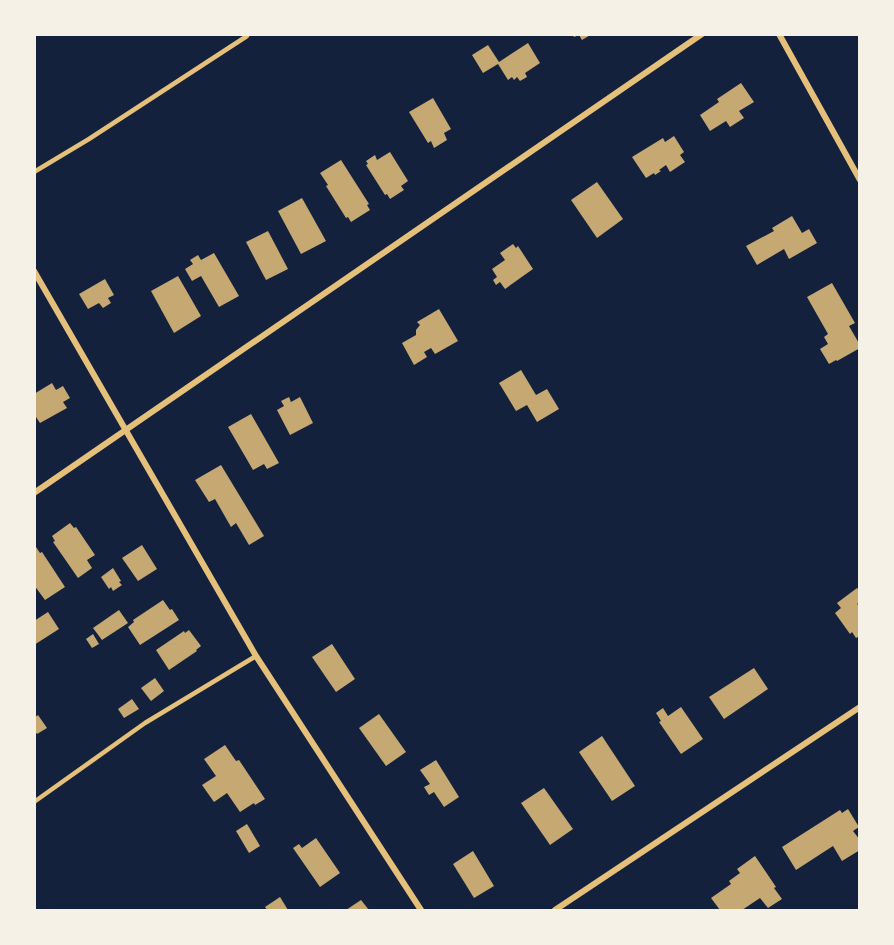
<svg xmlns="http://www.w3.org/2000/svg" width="894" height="945" font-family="'Alegreya Sans',sans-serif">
<rect width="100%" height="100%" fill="#14213d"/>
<g fill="#c6a872">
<path d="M572 34H592L582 40 579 35 574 37Z"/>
<path d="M528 43 540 63 525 73 527 77 520 81 517 77 514 80 512 77 508 80 498 64 483 73 472 55 488 45 499 62Z"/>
<path d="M741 83 754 102 739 111 744 118 730 127 726 121 710 131 700 115 719 102 717 99Z"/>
<path d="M433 98 451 129 444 133 447 140 434 148 431 141 428 143 409 112Z"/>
<path d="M674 136 684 152 680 155 685 162 670 172 666 165 659 170 661 171 655 175 654 173 646 178 632 157 663 138 665 142Z"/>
<path d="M390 152 408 181 401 186 404 190 390 199 387 194 385 195 366 165 368 164 366 161 375 155 377 160Z"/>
<path d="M341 160 369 204 367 205 370 210 351 222 348 217 346 218 326 186 328 185 320 173Z"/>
<path d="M597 182 623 219 597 238 571 200Z"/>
<path d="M302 198 326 241 301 254 278 211Z"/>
<path d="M792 216 802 233 809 229 817 243 789 259 784 249 757 265 746 246 774 231 772 228Z"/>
<path d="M268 231 288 269 266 280 246 242Z"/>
<path d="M513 244 516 248 518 246 533 269 505 289 500 282 496 285 493 280 497 277 492 269 505 260 500 253Z"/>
<path d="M214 253 239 296 219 307 201 276 192 281 185 269 193 264 190 260 198 255 201 260Z"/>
<path d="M178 276 201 316 174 333 151 291Z"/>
<path d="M105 279 114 295 108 298 111 303 103 308 99 303 88 309 79 294Z"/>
<path d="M832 283 855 323 849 326 860 345V348L837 361 836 360 829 364 820 349 828 344 824 337 828 334 807 297Z"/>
<path d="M439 309 458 341 435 354 431 348 424 352 427 357 414 365 402 343 416 335V330L420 325 417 322Z"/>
<path d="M521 370 536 395 547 389 559 409 537 422 527 405 516 411 499 383Z"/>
<path d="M52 383 56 390 63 386 70 398 63 402 67 408 40 423 34 414V394Z"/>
<path d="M289 397 291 402 300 397 313 423 290 435 277 410 284 406 281 401Z"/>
<path d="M251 414 279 463 267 469 264 464 253 470 228 427Z"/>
<path d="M221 465 264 536 249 545 236 523 231 527 215 499 209 502 195 480Z"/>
<path d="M70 523 74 528 76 527 95 555 87 560 92 568 78 578 53 542 55 541 52 536Z"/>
<path d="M142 545 157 569 138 581 122 558Z"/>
<path d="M36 547 40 553 42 552 65 587 45 600 34 585V548Z"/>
<path d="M113 568 121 581 119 582 122 585 113 591 111 587 109 589 101 577Z"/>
<path d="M857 588 860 591V602L857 604 860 607V636L856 638 852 632 850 634 835 613 841 608 837 603Z"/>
<path d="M163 600 170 610 172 609 179 620 140 645 128 627 134 622 133 620Z"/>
<path d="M119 610 128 623 102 640 93 628Z"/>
<path d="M48 612 59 629 34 645V621Z"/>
<path d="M189 630 201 646 196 650 197 651 169 670 156 650 184 631 185 633Z"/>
<path d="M93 634 99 644 92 648 86 639Z"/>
<path d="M332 644 355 679 336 692 312 657Z"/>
<path d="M754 668 768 689 724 719 709 697Z"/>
<path d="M155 678 164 691 151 701 141 688Z"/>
<path d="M132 699 139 709 124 718 118 709Z"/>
<path d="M681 707 703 739 681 754 659 722 661 721 656 713 663 708 668 716Z"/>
<path d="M379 714 406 752 386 766 359 728Z"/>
<path d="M38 715 47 728 37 734 34 730V718Z"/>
<path d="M602 736 635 786 612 801 579 752Z"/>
<path d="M225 745 236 761 239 760 265 799 255 805 254 803 240 812 227 793 214 802 202 785 216 776 204 759Z"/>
<path d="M436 760 459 797 444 807 434 792 429 795 424 787 430 784 420 770Z"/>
<path d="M544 788 573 829 550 845 521 803Z"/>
<path d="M848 809 859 827 853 831 860 840V850L842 861 833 846 796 870 782 847 840 810 842 813Z"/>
<path d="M247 824 260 846 249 853 236 831Z"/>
<path d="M316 838 340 873 320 887 293 848 299 844 302 848Z"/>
<path d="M473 851 494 886 474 898 453 864Z"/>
<path d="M755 856 776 887 774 888 782 899 768 908 760 898 742 910H720L711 898 731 884 729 881 740 873 737 869Z"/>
<path d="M280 897 288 910H267L265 907Z"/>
<path d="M361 900 369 910H346Z"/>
</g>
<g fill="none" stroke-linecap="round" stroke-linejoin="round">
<g stroke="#e5c07b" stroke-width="4.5">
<path d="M34 172 89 139 247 36"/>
<path d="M34 802 145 723 256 656"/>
</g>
<g stroke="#e5c07b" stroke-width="6">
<path d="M779 34 860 180"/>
<path d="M34 271 256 656 421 910"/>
<path d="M34 493 702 34"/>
<path d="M555 910 860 707"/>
</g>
</g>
<rect width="894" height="945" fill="none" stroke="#f6f1e7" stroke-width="72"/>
</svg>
